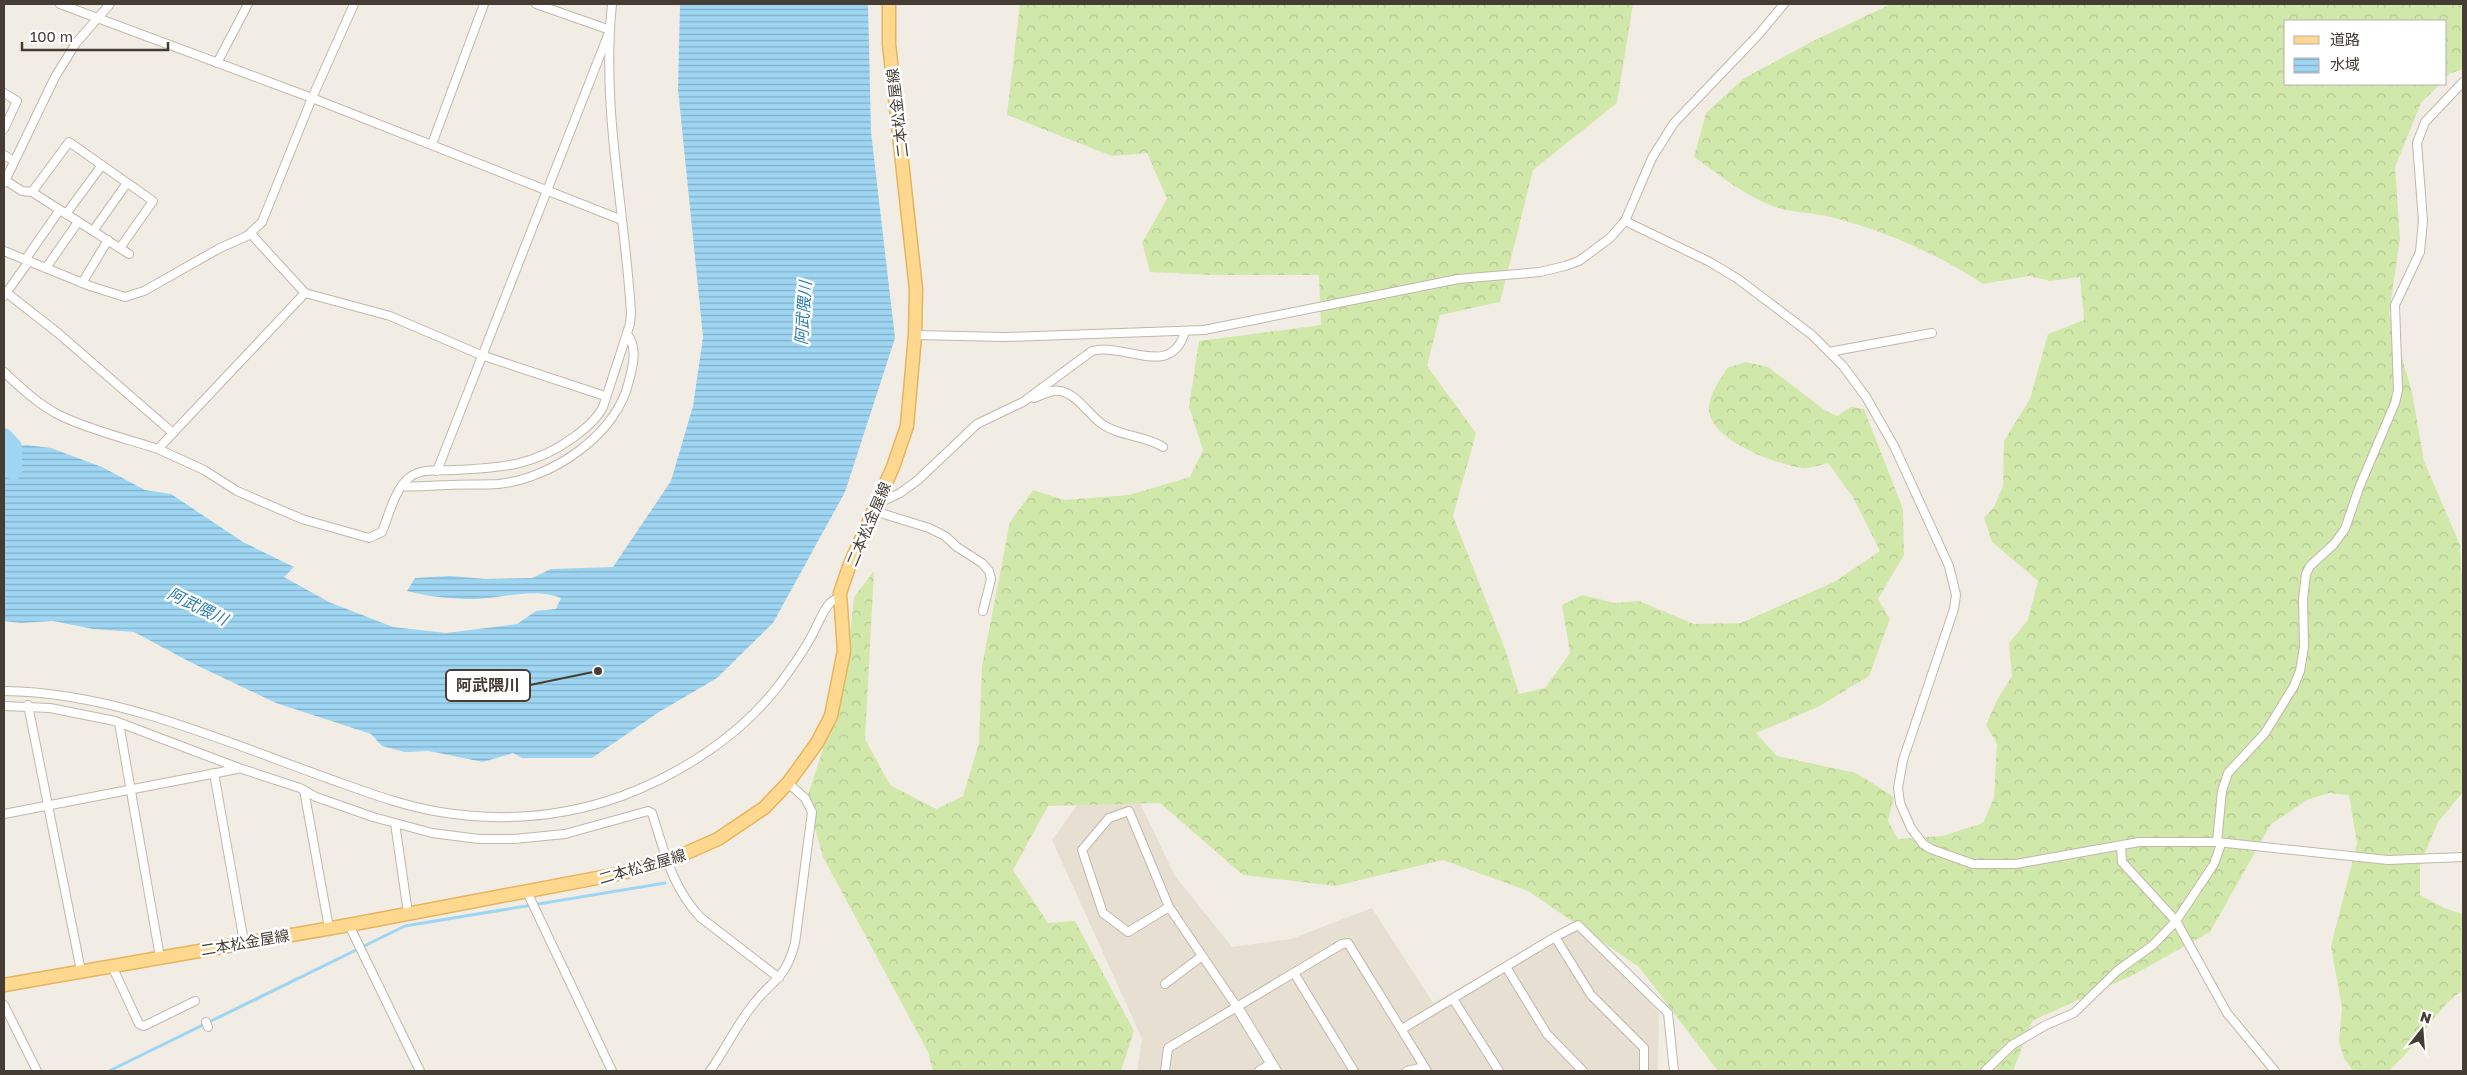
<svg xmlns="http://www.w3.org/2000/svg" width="2467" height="1075" font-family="'Golos Text','Noto Sans JP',sans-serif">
<defs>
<pattern id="forest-crowns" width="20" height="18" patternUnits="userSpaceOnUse" patternTransform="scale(1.25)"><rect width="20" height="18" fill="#d1e8ab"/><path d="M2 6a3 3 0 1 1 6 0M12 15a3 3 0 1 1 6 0" fill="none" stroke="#b5c894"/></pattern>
<pattern id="water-rules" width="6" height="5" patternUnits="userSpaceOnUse" patternTransform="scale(1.25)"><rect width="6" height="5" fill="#9ed5f2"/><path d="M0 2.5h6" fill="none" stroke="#83aec5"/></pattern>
</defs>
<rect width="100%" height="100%" fill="#f2ede4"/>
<path fill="#e7dfd2" d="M1131 784 1175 876 1232 947 1291 939 1372 908 1433 1003 1579 920 1659 1013 1658 1071H1137L1142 1039 1052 840 1085 794Z"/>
<path fill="url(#forest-crowns)" d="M1020 4H1633L1617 103 1533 170 1500 302 1440 315 1427 366 1476 433 1453 516 1505 649 1519 694 1545 688 1570 653 1562 605 1582 595 1615 603 1639 601 1694 624 1741 623 1834 582 1880 551 1853 497 1828 463C1820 465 1809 469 1801 468 1776 464 1705 439 1709 406 1711 392 1720 380 1727 368L1746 362 1768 367 1826 411 1837 416 1851 407 1864 409 1903 509 1904 555 1878 599 1890 619 1869 676 1818 707 1756 733 1777 756 1856 773 1894 797 1888 821 1898 839 1943 836 1983 823 1994 798 1997 744 1986 725 1997 700 2012 676 2009 643 2028 620 2038 581 1992 542 1984 518 1994 507 2003 486 2004 441 2030 399 2048 334 2084 320 2080 277 2050 281 2029 276 1983 284C1936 253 1885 231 1831 217 1815 213 1798 213 1782 209 1750 200 1721 176 1694 157L1706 113 1743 79 1811 42 1891 4H2463V69L2449 74 2446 77V21H2286V84H2440L2421 103 2395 167 2400 239 2389 314 2412 392 2424 461 2460 545 2463 603V792L2438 822 2420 865V895L2444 908 2463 914V993L2460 992C2432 1013 2416 1049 2388 1071H2353L2344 1058 2339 1041 2342 1008 2331 946 2357 843 2349 795 2329 793 2307 800 2271 824 2210 932 2135 974 2032 1021 2013 1071H1718L1639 967 1528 891 1443 860 1335 886 1243 875 1160 803 1048 806 1013 870 1048 923 1075 921 1134 1031 1121 1071H933L928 1052 823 857 807 798 845 682 854 597 874 571 865 739 890 785 936 809 963 796 979 743 982 666 1010 522 1033 490 1064 500 1129 495 1190 477 1203 450 1189 407 1199 341 1321 325 1319 275H1213L1150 272 1142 243 1167 199 1147 153 1112 156 1007 115Z"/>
<path fill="url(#water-rules)" d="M680 4H868L871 132 895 338 845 492 773 623 717 678 659 712 592 758H522L513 753 483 762 429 751 405 752 382 746 371 734 276 703 190 662 134 632 93 629 53 621 21 623 4 621V447L27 445 51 448 102 467 145 490 171 494 243 542 294 567 284 577 329 602 393 627 446 633 517 624 536 611 556 609 561 598C533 587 505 598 476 599 452 599 430 597 407 591L415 578 450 576 486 579 532 578 551 569 613 567 671 481 693 406 703 337 678 89Z"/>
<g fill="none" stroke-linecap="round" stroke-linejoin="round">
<path stroke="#9ed5f2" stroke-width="3" d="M109 1071 405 926 665 883"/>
<path stroke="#9ed5f2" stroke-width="18" d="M4 437 13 447V471"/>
<g stroke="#c1b7a9" stroke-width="10">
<g id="minor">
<path d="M60 4 312 98 622 220"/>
<path d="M217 63 248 4"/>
<path d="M4 93 17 101 4 129"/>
<path d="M432 144 484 4"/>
<path d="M4 155 14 161"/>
<path d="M5 180 22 191 32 192 129 254"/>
<path d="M4 183 55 77 76 43 110 4"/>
<path d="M32 192 69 142 153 201 120 248"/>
<path d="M66 214 102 165"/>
<path d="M1625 221 1710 262 1738 279 1812 335 1843 366 1866 397 1894 446 1949 566 1956 595 1954 609 1903 760 1898 788 1900 803 1911 828 1923 844 1931 849 1973 864H2016L2139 842H2217L2388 860 2463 857"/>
<path d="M93 231 127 183"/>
<path d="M4 251 90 286 125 297 144 291 220 248 247 236 262 222 312 98 354 4"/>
<path d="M25 260 59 211"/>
<path d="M46 268 78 222"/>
<path d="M82 283 108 240"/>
<path d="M305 293 390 316 481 355 605 396"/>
<path d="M4 296 29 261"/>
<path d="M915 335 1006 337 1204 330 1458 279 1540 272 1565 266 1579 261 1610 238 1625 221 1652 158 1674 123 1759 34 1784 4"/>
<path d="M1829 352 1932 333"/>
<path d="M4 372C21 388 38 404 59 415 87 429 127 439 158 449L173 433 58 333 7 293"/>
<path d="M1034 398C1043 395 1051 389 1060 391 1077 394 1088 414 1102 424 1120 437 1145 435 1163 447"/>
<path d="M173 433 305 293 251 234"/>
<path d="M158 449 204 470 237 491 302 519 369 538 382 532C389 515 395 488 410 477 421 468 441 471 454 470 501 468 535 466 574 437 585 429 597 419 603 407L630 324 631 313C625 210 601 108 612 4"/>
<path d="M437 471 610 30 536 4"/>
<path d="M402 486C417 488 433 485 448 485 464 484 481 485 498 484 551 479 617 435 629 381 633 365 638 348 627 334"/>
<path d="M877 504 900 493 918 480 977 424 1023 402 1092 351C1125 342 1172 380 1185 331"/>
<path d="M874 511 929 528 945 536 957 547 982 563 989 571 991 579 983 611"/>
<path d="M4 691C114 692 224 741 327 778 364 791 402 806 440 812 501 822 564 817 622 796 681 774 741 735 779 685 790 670 802 654 811 637 817 627 821 614 829 604 832 600 836 599 841 597"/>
<path d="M28 705 81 971"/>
<path d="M4 706 50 708 115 721 239 768 300 788 316 797 373 817 432 833 479 839H514L565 834 648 811 652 813C665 853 671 885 700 917L779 978"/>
<path d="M119 723 160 957"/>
<path d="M214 773 244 942"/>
<path d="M304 790 329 928"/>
<path d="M4 814 237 769"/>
<path d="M395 823 408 913"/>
<path d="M2217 842 2222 791 2228 773 2265 733 2294 686 2300 671 2304 647 2303 599 2306 574 2310 566 2334 544 2345 529 2359 488 2395 403 2398 390 2395 305 2420 252 2423 221 2417 143 2425 122 2463 82"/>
<path d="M2121 846 2122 862 2176 921 2227 1013 2275 1071"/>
<path d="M527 892 612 1071"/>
<path d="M1169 907 1128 932 1103 913 1082 850 1109 818 1129 811 1169 907 1237 1007"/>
<path d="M349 925 420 1071"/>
<path d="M1555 937 1578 925 1668 1013 1674 1071"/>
<path d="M112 966 139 1024 144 1026 195 1001"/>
<path d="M1506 967 1547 1034 1583 1071"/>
<path d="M1294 973 1354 1071"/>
<path d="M1165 984 1202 956"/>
<path d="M1453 999 1499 1071"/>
<path d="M4 1005 37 1071"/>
<path d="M206 1022 208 1027"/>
<path d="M1402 1029 1555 937 1591 995 1644 1048V1071"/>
<path d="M710 1071C725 1050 736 1026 752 1006 772 979 785 981 795 943L812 812 805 798 788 783"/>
<path d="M1165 1071 1168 1048 1342 944 1348 943 1427 1071"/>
<path d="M1259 1071 1272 1063"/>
<path d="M1407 1071 1424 1067"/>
<path d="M1985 1071 2012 1045 2046 1025 2074 1013 2117 971 2153 945 2176 921 2214 864 2221 844"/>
</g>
</g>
<g stroke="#c1b7a9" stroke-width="12">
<path id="tertiary" d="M1237 1007 1276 1071"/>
</g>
<g stroke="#e6b45e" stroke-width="15">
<path id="primary" d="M4 985 349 925 618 874 668 861 718 839 764 808 788 783 817 743 831 716 844 651 840 593 850 564 893 467 907 426 915 335 916 289 889 44V4"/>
</g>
<use href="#minor" stroke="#fff" stroke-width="8"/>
<use href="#tertiary" stroke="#fff" stroke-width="10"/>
<use href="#primary" stroke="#ffd890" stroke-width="12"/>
</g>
<g text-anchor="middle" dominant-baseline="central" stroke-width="5" stroke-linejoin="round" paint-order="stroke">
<g font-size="15" fill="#453d34" stroke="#fff">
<text transform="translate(897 113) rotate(-97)">二本松金屋線</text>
<text transform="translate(868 524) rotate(-67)">二本松金屋線</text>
<text transform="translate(642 866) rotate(-16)">二本松金屋線</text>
<text transform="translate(245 942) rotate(-10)">二本松金屋線</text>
</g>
<g font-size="16" font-style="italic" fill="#2a7cab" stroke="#fff">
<text transform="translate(803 313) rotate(-86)">阿武隈川</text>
<text transform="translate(198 606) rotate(26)">阿武隈川</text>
</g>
</g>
<path fill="none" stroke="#453d34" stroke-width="2" d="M598 671L530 685"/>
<circle fill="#453d34" stroke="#fff" stroke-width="2" cx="598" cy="671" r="5"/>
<rect fill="#fff" stroke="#453d34" stroke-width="2" x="446" y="670" width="84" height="31" rx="5"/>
<g font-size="16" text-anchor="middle" font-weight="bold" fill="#453d34">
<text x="488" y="691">阿武隈川</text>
</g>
<rect width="2467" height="1075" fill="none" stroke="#453d34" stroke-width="10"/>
<rect x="2284" y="20" width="162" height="65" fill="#ffffff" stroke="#b5b1ae"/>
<rect x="2294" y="36" width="25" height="8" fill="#ffd890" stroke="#b5b1ae"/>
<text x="2330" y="45" font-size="15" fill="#453d34">道路</text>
<rect x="2294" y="58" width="25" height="15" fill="url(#water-rules)" stroke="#b5b1ae"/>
<text x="2330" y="70" font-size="15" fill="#453d34">水域</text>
<g transform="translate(2422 1030) rotate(17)" stroke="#ffffff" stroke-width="4" paint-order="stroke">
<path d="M0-4L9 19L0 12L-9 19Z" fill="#453d34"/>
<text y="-8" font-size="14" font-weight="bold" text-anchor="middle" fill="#453d34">N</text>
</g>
<path d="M22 42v8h146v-8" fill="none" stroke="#453d34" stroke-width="2.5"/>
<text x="30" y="42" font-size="15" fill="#453d34" stroke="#ffffff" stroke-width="4" paint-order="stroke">100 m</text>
</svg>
